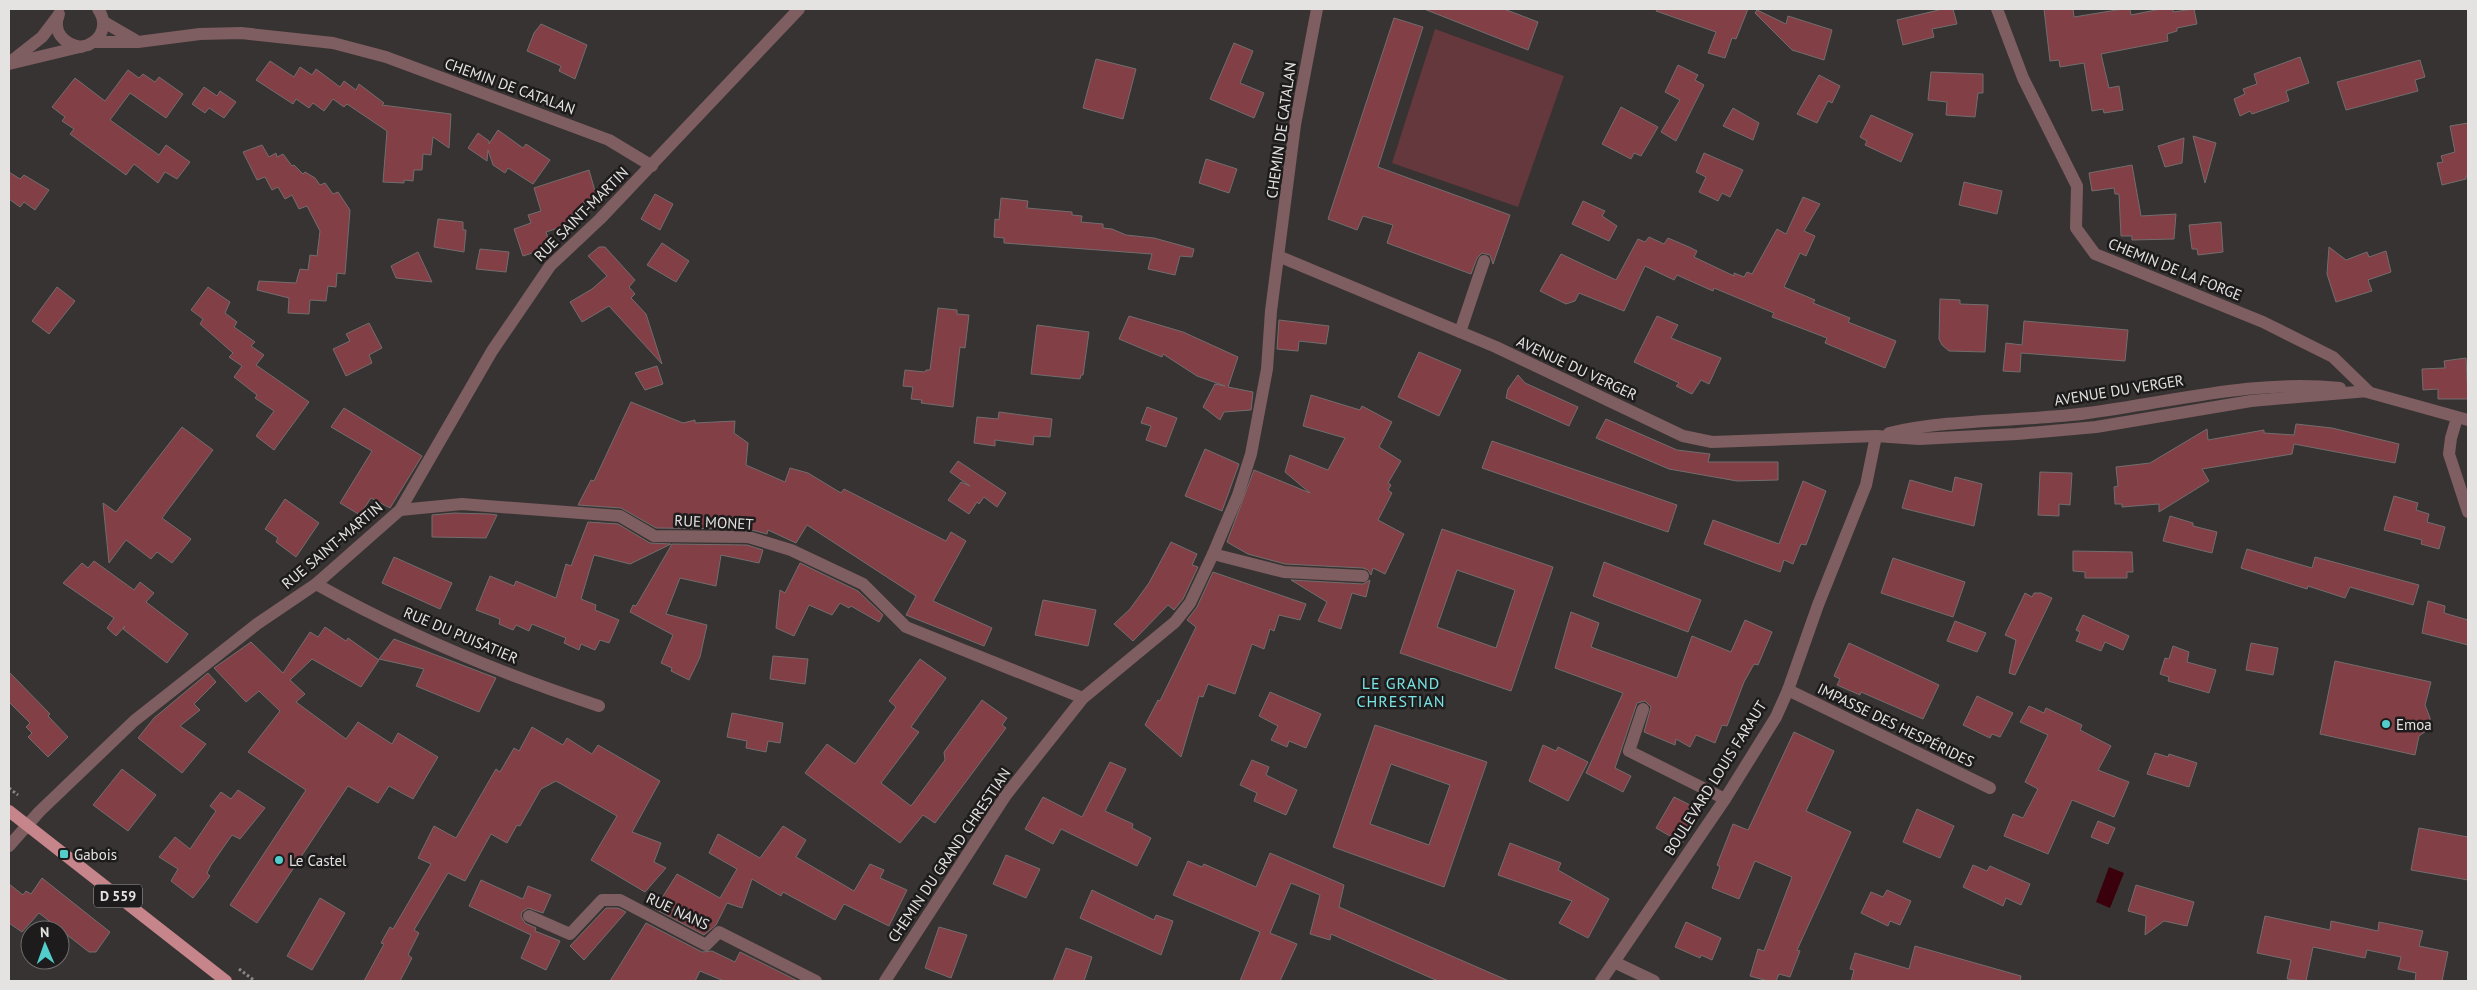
<svg xmlns="http://www.w3.org/2000/svg" width="2477" height="990" font-family="'PT Sans',sans-serif">
<rect width="100%" height="100%" fill="#383333"/>
<path fill="#64383c" d="M1435 29 1564 76 1518 207 1392 163Z"/>
<path fill="#3a000c" d="M2109 867 2124 873 2110 908 2096 902Z"/>
<g fill="#823f46" stroke="#726d6d" fill-rule="evenodd">
<path d="M1424 9H1504L1538 22 1528 50Z"/>
<path d="M1657 9H1748L1736 39 1732 38 1725 58 1708 53 1716 32 1656 11Z"/>
<path d="M1943 9H1953L1957 24 1932 29 1934 37 1903 45 1897 20Z"/>
<path d="M2044 9H2073L2074 17 2123 9H2130L2131 15 2161 9H2173V12L2194 9 2197 24 2177 28V31L2167 34 2168 41 2101 54 2109 88 2119 86 2123 110 2104 113 2103 109 2092 111 2084 63 2060 67 2059 60 2050 61Z"/>
<path d="M1757 10 1786 24 1788 16 1832 30 1824 60 1792 50 1755 13Z"/>
<path d="M1394 18 1423 27 1378 167 1510 215 1493 264 1490 255 1482 253 1477 258 1471 274 1387 243 1393 225 1363 216 1357 230 1328 219Z"/>
<path d="M541 24 587 45 575 79 559 71 561 66 527 51 534 33Z"/>
<path d="M1234 43 1253 51 1240 83 1264 93 1254 118 1210 99Z"/>
<path d="M2300 57 2309 83 2286 91 2289 101 2252 114 2250 111 2240 116 2234 99 2245 94 2243 89 2257 84 2254 74Z"/>
<path d="M1096 59 1136 69 1123 119 1083 108Z"/>
<path d="M2420 60 2425 77 2415 80 2418 91 2346 110 2337 82Z"/>
<path d="M270 61 294 77 300 67 312 75 316 69 340 87 344 81 356 90 359 84 384 103 382 105 451 114 449 148 433 137 431 155 423 154 422 170H414L413 181 404 180V183L383 182 387 131 347 104 344 107 333 99 324 111 313 103 309 108 296 99 293 104 256 80Z"/>
<path d="M1678 65 1698 75 1695 80 1704 85 1676 141 1661 132 1680 100 1665 92Z"/>
<path d="M128 70 139 78 143 74 155 82 159 77 183 94 166 118 130 93 110 120 159 155 166 145 190 162 177 179 165 172 158 183 134 164 126 175 70 134 74 129 62 121 65 117 52 107 75 78 105 101Z"/>
<path d="M1931 72 1983 74V93H1978L1975 117 1946 115 1947 102 1928 100Z"/>
<path d="M1819 75 1840 86 1832 103 1828 101 1817 123 1797 114Z"/>
<path d="M204 87 217 96 220 91 236 102 224 118 209 108 205 113 192 104Z"/>
<path d="M1621 107 1658 127 1641 156 1634 153 1631 159 1602 144Z"/>
<path d="M1733 108 1759 123 1753 140 1723 126Z"/>
<path d="M1871 115 1913 134 1901 162 1865 145 1867 141 1860 137Z"/>
<path d="M2468 123V176H2466V179L2442 185 2437 163 2443 162 2441 156 2455 152 2450 126Z"/>
<path d="M498 130 523 148 526 144 550 160 533 184 508 168 505 173 493 165 488 150 487 161 468 148 478 133 489 141V144Z"/>
<path d="M2193 136 2216 143 2205 183Z"/>
<path d="M2184 138 2182 163 2165 167 2158 146Z"/>
<path d="M262 145 269 157 276 153 277 157 283 154 292 166 294 165 303 174 305 172 315 178 320 185 325 183 333 194 338 192 350 210 345 274 337 273 336 287 328 286 326 301 310 300 309 314 288 313 289 298 257 290 259 281 296 283 300 269 308 270 310 255 317 256 320 231 307 206 299 209 292 195 285 199 278 187 272 190 265 177 257 180 243 152Z"/>
<path d="M1704 153 1743 170 1730 197 1722 193 1718 201 1699 192 1706 177 1696 172Z"/>
<path d="M1206 159 1237 169 1229 193 1199 183Z"/>
<path d="M2132 165 2141 216 2176 214 2174 239 2132 240V236H2121L2119 194H2115L2114 188 2092 191 2089 173Z"/>
<path d="M589 170 597 198 584 202 586 210 572 215 574 223 546 232 551 247 523 256 514 229 531 223 528 215 541 211 534 188Z"/>
<path d="M9 172 20 179 24 175 49 190 35 210 24 202 20 207 9 199Z"/>
<path d="M1964 182 2002 191 1997 214 1959 205Z"/>
<path d="M655 194 673 204 660 230 641 219Z"/>
<path d="M1803 197 1820 204 1804 231 1815 236 1806 256 1800 253 1784 287 1815 300 1813 303 1850 318 1848 322 1896 341 1885 368 1825 343 1827 338 1772 317 1774 313 1714 288 1713 291 1677 275 1674 280 1645 266 1624 311 1579 293 1575 301 1566 304 1540 291 1561 254 1616 280 1638 239 1645 242 1649 237 1664 244 1668 238 1689 247 1697 251 1694 257 1734 276V273L1744 277 1747 272 1752 274 1777 229 1786 234Z"/>
<path d="M1001 198 1028 201 1027 208 1072 212V215L1082 216 1081 222 1103 224V228L1112 229 1126 235 1154 238 1194 249 1192 257 1180 256 1175 275 1148 269 1152 254 1004 243V238L994 237 995 219 999 220Z"/>
<path d="M1583 201 1605 211 1602 216 1617 226 1609 241 1572 224Z"/>
<path d="M438 219 463 222V230H466L464 252 434 247Z"/>
<path d="M2221 222 2223 252 2198 255 2197 249H2192L2189 225Z"/>
<path d="M662 243 689 261 676 282 647 265Z"/>
<path d="M599 247H605L635 280 629 287 635 294 631 298 646 314 662 364 609 306 582 322 570 302 592 289 607 276 588 256Z"/>
<path d="M2329 247 2346 260 2367 252 2369 257 2386 251 2391 272 2368 280 2372 291 2336 302 2327 274Z"/>
<path d="M480 249 509 252 506 272 476 269Z"/>
<path d="M418 252 432 282 396 278 391 266Z"/>
<path d="M57 287 75 301 49 334 32 321Z"/>
<path d="M208 287 230 302 225 313 237 322 234 327 255 342 251 346 264 355 256 365 309 402 274 450 256 436 274 411 255 398 257 395 234 377 242 366 229 357 233 353 200 324 203 319 191 310Z"/>
<path d="M1940 299 1960 300V304L1988 305 1985 352 1949 351 1942 345 1939 339Z"/>
<path d="M938 308 957 310V314L969 315 965 348 960 347 953 407 921 403 922 400 911 399 913 387 903 386 905 370 925 372 926 370H930Z"/>
<path d="M1129 316 1183 332 1238 357 1228 387 1253 392 1251 410 1224 412 1220 420 1203 407 1215 384 1225 386 1197 376 1163 354 1162 357 1119 339Z"/>
<path d="M1657 316 1678 325 1671 338 1721 358 1709 384 1701 380 1692 394 1676 386 1679 383 1634 362Z"/>
<path d="M1279 320 1329 326 1326 344 1299 341 1298 351 1277 349Z"/>
<path d="M2024 321 2128 330 2125 361 2021 353 2020 372 2003 371 2006 343 2022 345Z"/>
<path d="M369 323 382 348 369 355 372 363 346 376 333 349 350 341 346 334Z"/>
<path d="M1037 325 1089 332 1083 375H1081L1080 379 1031 374Z"/>
<path d="M1419 352 1461 370 1439 416 1398 397Z"/>
<path d="M2466 358 2468 399H2438V389L2423 390 2422 369 2445 368 2444 361Z"/>
<path d="M657 366 663 384 645 390 635 373Z"/>
<path d="M1518 375 1525 383 1578 407 1569 426 1506 398 1508 389Z"/>
<path d="M1311 395 1360 410 1362 406 1392 422 1379 447 1401 461 1388 483 1391 485 1388 490 1392 493 1378 520 1404 534 1385 574 1373 568 1371 575 1368 570 1363 568 1285 564 1248 554 1227 542 1254 470 1310 493 1285 472 1290 455 1328 470 1345 438 1303 426Z"/>
<path d="M631 402 683 423 695 420V423L735 421 734 433 748 443 746 465 785 482 790 468 808 473 841 493 844 489 946 541 951 532 966 541 933 601 992 628 984 646 906 615 916 596 807 525 796 543 768 530 767 534 748 529 656 528 621 508 578 505 591 480 594 481Z"/>
<path d="M1147 407 1177 418 1166 447 1146 440 1151 426 1141 423Z"/>
<path d="M344 408 422 456 390 508 371 498 360 515 340 503 372 451 331 427Z"/>
<path d="M999 412 1052 419 1050 437 1034 436 1033 445 995 440V446L974 443 977 417 998 419Z"/>
<path d="M1606 419 1677 450 1710 454 1708 462H1778V480L1737 481 1669 469 1596 438Z"/>
<path d="M2296 424 2332 428 2399 444 2395 463 2294 444 2292 454 2202 469 2209 481 2159 512V504L2122 507V504H2115L2114 487 2118 486 2116 467 2150 463 2207 429 2208 440 2264 430V433L2294 435Z"/>
<path d="M182 427 213 450 162 518 191 539 172 563 157 552 151 559 126 540 109 563 103 503 116 512Z"/>
<path d="M1492 441 1677 505 1668 532 1482 468Z"/>
<path d="M1205 449 1239 464 1222 511 1185 496Z"/>
<path d="M958 461 1006 493 997 507 984 497 979 504 977 502 969 514 948 500 961 482 970 486 950 472Z"/>
<path d="M2040 472 2072 473 2070 505 2059 504V516L2038 515Z"/>
<path d="M1955 477 1982 484 1974 526 1902 508 1910 480 1952 492Z"/>
<path d="M1803 481 1826 491 1806 545 1801 544 1793 564 1784 560 1780 572 1704 544 1713 520 1779 544Z"/>
<path d="M2394 496 2418 503 2416 510 2429 514 2427 522 2445 527 2439 549 2421 544 2422 540 2384 530Z"/>
<path d="M285 499 319 523 296 557 276 542 278 538 265 529Z"/>
<path d="M454 513 489 514 497 515 486 538 432 537V515Z"/>
<path d="M2170 516 2193 523V526L2217 532 2212 553 2163 541Z"/>
<path d="M588 522 618 524 650 543 671 544 630 564 594 555 581 599 596 605 595 610 619 620 609 643 600 640 595 650 581 644 579 650 564 643 566 638 532 624 529 631 516 625 513 630 499 624 500 619 476 610 490 576 514 586 516 581 556 598 566 564 571 566Z"/>
<path d="M1442 529 1553 567 1511 691 1400 653ZM1457 570 1515 590 1496 648 1437 627Z"/>
<path d="M1171 542 1197 554 1192 565 1198 567 1183 599 1174 610 1168 605 1133 641 1114 624 1130 609 1149 583Z"/>
<path d="M672 544 747 545 763 550 759 563 721 555 716 586 680 578 666 614 707 625 700 657 689 680 671 671 672 668 661 663 673 635 630 612 633 605 636 606Z"/>
<path d="M2247 549 2312 568 2315 557 2419 585 2413 605 2350 587 2345 598 2308 586 2307 589 2241 568Z"/>
<path d="M2073 551 2132 552 2133 572H2127V578H2085V572L2073 571Z"/>
<path d="M394 557 452 583 440 609 382 583Z"/>
<path d="M1893 558 1965 582 1953 617 1881 593Z"/>
<path d="M94 561 134 590 140 582 154 593 146 602 188 634 167 663 123 629 125 626 116 636 107 628 114 618 63 583 82 563 88 568Z"/>
<path d="M1604 562 1701 600 1688 632 1593 596Z"/>
<path d="M800 563 858 591 883 615 879 622 851 606 849 608 840 603 832 615 809 605 794 636 776 628 780 590 785 593Z"/>
<path d="M1213 572 1306 604 1300 620 1279 615 1274 631 1270 629 1264 649 1252 644 1235 694 1208 684 1203 697 1199 696 1181 757 1145 725 1158 700 1160 701 1196 627 1187 620 1197 607Z"/>
<path d="M1291 580 1363 584 1370 580 1366 597 1352 593 1341 629 1318 621 1327 602Z"/>
<path d="M2025 593 2032 597 2034 593H2041L2052 598 2015 675 2009 673 2016 640 2005 635Z"/>
<path d="M1043 600 1096 610 1088 646 1035 635Z"/>
<path d="M2428 601 2445 606 2444 613 2468 620V645L2422 633Z"/>
<path d="M1571 612 1599 623 1591 647 1677 678 1692 636 1731 652 1745 620 1772 632 1758 665 1754 664 1744 682 1727 726 1722 725 1715 743 1696 735 1690 747 1676 739 1675 745 1644 732 1651 707 1645 701 1637 703 1615 768 1631 776 1623 792 1586 773 1623 693 1555 668Z"/>
<path d="M2083 615 2129 636 2123 650 2105 642 2101 651 2076 641 2080 632 2076 630Z"/>
<path d="M1955 621 1986 633 1977 652 1947 641Z"/>
<path d="M325 627 346 641 348 638 379 660 361 687 312 659 290 680 305 694 296 702 346 739 358 722 392 744 398 733 438 757 413 799 389 786 378 803 348 786 257 923 230 905 306 790 248 752 280 711 259 691 246 702 214 668 251 642 283 673 310 632 318 637Z"/>
<path d="M394 639 496 678 479 712 416 686 424 669 379 659Z"/>
<path d="M1849 643 1939 685 1923 719 1861 692 1860 695 1837 685 1840 679 1834 676Z"/>
<path d="M2251 643 2278 648 2273 675 2246 670Z"/>
<path d="M2173 646 2189 652 2187 662 2216 670 2209 693 2168 681 2169 677 2160 674 2165 658 2169 659Z"/>
<path d="M773 656 808 659 805 684 770 679Z"/>
<path d="M920 659 946 678 911 727 919 732 881 783 911 806 945 760 944 752 982 700 1007 718 1002 725 1006 728 935 823 923 815 900 843 805 773 827 744 855 764 896 707 889 701Z"/>
<path d="M2335 661 2431 682 2425 705 2430 718V728L2419 736 2415 755 2320 734Z"/>
<path d="M9 672 50 714 48 716 68 737 48 757 28 737 32 733 26 727 30 723 9 702Z"/>
<path d="M208 673 216 682 194 704 200 710 180 726 206 744 182 773 138 738 154 718Z"/>
<path d="M1270 692 1321 714 1306 748 1289 741 1287 747 1271 740 1278 726 1259 716Z"/>
<path d="M1977 696 2013 713 2000 737 1992 734 1990 738 1963 725Z"/>
<path d="M2029 706 2044 713 2046 708 2082 725 2080 730 2111 746 2098 770 2129 782 2114 817 2072 800 2048 854 2004 836 2013 814 2023 818 2038 789 2025 782 2048 735 2020 722Z"/>
<path d="M732 713 783 723 780 743 768 741 766 752 746 748 747 741 727 737Z"/>
<path d="M1375 725 1487 762 1444 887 1333 847ZM1391 764 1450 785 1429 845 1370 824Z"/>
<path d="M532 727 563 745 567 738 592 754 598 745 660 781 632 832 661 843 654 862 666 868 645 892 591 860 617 816 556 781 541 789 520 826 517 825 507 843 491 834 465 881 448 873 414 930 419 933 408 955 412 958 400 981H364L384 944 381 943 390 927 393 929 431 864 418 858 434 826 456 838 496 769 500 772 514 748 519 751Z"/>
<path d="M1794 732 1834 751 1806 811 1851 832 1797 950 1800 951 1790 977 1779 974 1776 981H1768L1750 976 1758 949 1764 951 1792 877 1755 861 1739 899 1712 888 1720 867 1717 865 1733 824 1748 830Z"/>
<path d="M1543 745 1556 751 1558 747 1588 762 1568 801 1529 781Z"/>
<path d="M2155 753 2168 757 2169 754 2197 763 2189 787 2147 774Z"/>
<path d="M1252 760 1269 767 1266 775 1297 790 1286 815 1254 801 1257 793 1240 785Z"/>
<path d="M1110 762 1126 769 1105 811 1133 824 1132 828 1151 838 1137 866 1061 829 1053 844 1025 829 1043 797 1082 817Z"/>
<path d="M122 769 156 795 128 831 93 805Z"/>
<path d="M238 790 265 808 240 839 232 835 211 865 207 873 210 876 193 898 171 881 178 869 159 857 175 837 190 849 216 811 210 806 221 792 231 799Z"/>
<path d="M1674 797 1690 805 1687 812 1697 817 1682 843 1656 828Z"/>
<path d="M1917 809 1954 826 1940 858 1903 842Z"/>
<path d="M2098 821 2115 828 2108 844 2091 837Z"/>
<path d="M783 826 806 840 796 857 854 891 870 864 884 870 880 878 907 890 889 926 844 904 835 920 783 892 781 896 752 879 742 908 727 903 716 925 704 935 655 909 675 910 660 901 677 874 720 898 737 869 709 853 718 834 760 858Z"/>
<path d="M2419 828 2468 837V880L2411 870Z"/>
<path d="M1510 843 1561 863 1558 870 1609 899 1588 938 1559 923 1572 901 1498 875Z"/>
<path d="M1270 853 1344 885 1339 907 1509 981H1438L1331 934 1330 940 1310 934 1320 895 1291 883 1270 933 1297 944 1280 981H1240L1260 932 1173 895 1188 861 1202 867 1204 864 1256 887Z"/>
<path d="M1006 855 1040 869 1026 898 993 884Z"/>
<path d="M1973 865 1987 871 1990 866 2030 884 2021 905 2006 898 2003 906 1963 887Z"/>
<path d="M42 878 110 932 96 952H89L39 913 22 932 9 923V884L23 895 26 891 31 894Z"/>
<path d="M481 880 523 899 528 886 551 895 543 913 528 908 522 912 521 916 525 923 536 928 535 931 560 941 546 970 521 958 531 935 469 906Z"/>
<path d="M2136 885 2194 902 2187 926 2164 921 2145 935 2146 916 2128 911Z"/>
<path d="M1092 890 1154 920 1156 915 1173 921 1161 955 1080 918Z"/>
<path d="M1887 890 1911 901 1900 925 1890 921 1888 926 1861 913 1871 892 1883 897Z"/>
<path d="M320 898 345 913 312 970 287 956Z"/>
<path d="M606 908H618L626 912 584 960 570 946Z"/>
<path d="M2265 916 2330 930 2331 921 2378 931 2379 922 2423 931 2419 946 2448 952 2442 981H2415L2416 973 2398 969 2401 957 2367 950 2365 958 2313 947 2306 981 2287 979 2291 960 2257 953Z"/>
<path d="M1686 922 1721 938 1712 960 1701 955 1700 958 1675 947Z"/>
<path d="M646 923 702 952 712 951 735 962 740 952 798 981H724L700 971 695 981H610Z"/>
<path d="M939 927 967 935 951 978 925 968Z"/>
<path d="M1915 946 2021 976 2020 981H1851L1854 970 1850 969 1855 953 1909 969Z"/>
<path d="M1066 948 1092 957 1084 981H1053Z"/>
</g>
<g fill="none" stroke-linecap="round" stroke-linejoin="round">
<g stroke="#8b8787" stroke-width="3" stroke-dasharray="2.5 2.5" stroke-linecap="butt">
<path d="M9 788 18 795"/>
<path d="M239 969 255 981"/>
</g>
<g stroke="#7e5e60" stroke-width="12">
<path d="M1997 9 2023 78 2077 186 2076 228 2095 254 2263 322 2333 357 2368 391"/>
<path d="M59 14C52 31 63 44 81 47"/>
<path d="M104 22 135 40"/>
<path d="M95 42H138L200 34 241 33 333 43 386 57 609 140 652 166"/>
<path d="M9 63 42 37 58 16"/>
<path d="M9 64 88 45C103 38 108 23 98 9"/>
<path d="M1278 256 1496 347 1683 436 1712 442 1876 436 1919 439 2017 434 2096 427 2251 401 2368 391"/>
<path d="M1460 332 1484 261"/>
<path d="M2360 390 2468 420"/>
<path d="M2457 418 2451 438 2449 454 2468 512"/>
<path d="M1889 433C1954 418 2022 422 2088 413 2172 402 2255 379 2340 388"/>
<path d="M400 510 462 504 620 516 654 536 748 537 791 550 863 584 906 627 1083 698"/>
<path d="M1213 554 1284 572 1363 576"/>
<path d="M316 584C405 634 502 674 599 706"/>
<path d="M1788 690 1990 788"/>
<path d="M1643 709 1629 751 1725 799"/>
<path d="M9 846 39 812 134 721 257 624 316 584 400 510 492 351 550 266 600 219 799 9"/>
<path d="M529 916 570 934 602 900H620L706 945 719 932 816 981"/>
<path d="M1614 962 1654 981"/>
<path d="M885 981 1006 795 1083 698 1175 622 1190 603 1213 554 1238 495 1251 454 1267 369 1271 311 1295 125 1317 9"/>
<path d="M1601 981 1725 799 1776 717 1788 690 1818 605 1866 485 1876 436"/>
</g>
<path stroke="#c5858a" stroke-width="12" d="M9 811 226 981"/>
</g>
<g fill="#52cdcc" stroke="#1d1b1b" stroke-width="2">
<circle cx="2386" cy="724" r="5"/>
<rect x="59" y="849" width="10" height="10" rx="2.5"/>
<circle cx="279" cy="860" r="5"/>
</g>
<g text-anchor="middle" dominant-baseline="central" stroke-width="5" stroke-linejoin="round" paint-order="stroke">
<rect fill="#1d1b1b" stroke="#a9a6a6" stroke-width="1" x="94" y="884.5" width="48" height="23" rx="4"/>
<g font-size="14" font-weight="bold" fill="#e5e2e2">
<text x="118" y="896">D 559</text>
</g>
<g font-size="15" fill="#e5e2e2" stroke="#1d1b1b">
<text transform="translate(510 86) rotate(20)">CHEMIN DE CATALAN</text>
<text transform="translate(1281 130) rotate(-82)">CHEMIN DE CATALAN</text>
<text transform="translate(581 214) rotate(-45)">RUE SAINT-MARTIN</text>
<text transform="translate(2175 269) rotate(22)">CHEMIN DE LA FORGE</text>
<text transform="translate(1577 368) rotate(25)">AVENUE DU VERGER</text>
<text transform="translate(2119 390) rotate(-9)">AVENUE DU VERGER</text>
<text transform="translate(714 522) rotate(3)">RUE MONET</text>
<text transform="translate(332 545) rotate(-40)">RUE SAINT-MARTIN</text>
<text transform="translate(461 635) rotate(23)">RUE DU PUISATIER</text>
<text transform="translate(1896 725) rotate(26)">IMPASSE DES HESPÉRIDES</text>
<text transform="translate(1715 778) rotate(-58)">BOULEVARD LOUIS FARAUT</text>
<text transform="translate(949 855) rotate(-56)">CHEMIN DU GRAND CHRESTIAN</text>
<text transform="translate(678 911) rotate(25)">RUE NANS</text>
</g>
<g font-size="15" fill="#e5e2e2" stroke="#1d1b1b" text-anchor="start">
<text x="2396" y="724">Emoa</text>
<text x="74" y="854">Gabois</text>
<text x="289" y="860">Le Castel</text>
</g>
<g font-size="16" letter-spacing="1" fill="#78e4e3" stroke="#1d1b1b">
<text x="1401" y="683">LE GRAND<tspan x="1401" dy="18">CHRESTIAN</tspan></text>
</g>
</g>
<rect width="2477" height="990" fill="none" stroke="#e5e2e2" stroke-width="20"/>
<g transform="translate(45 945) rotate(358)"><circle r="24" fill="#1d1b1b" stroke="#6d6b6b"/>
<path d="M0-4L9 19L0 12L-9 19Z" fill="#52cdcc"/>
<text y="-8" font-size="14" font-weight="bold" text-anchor="middle" fill="#e5e2e2">N</text>
</g>
</svg>
